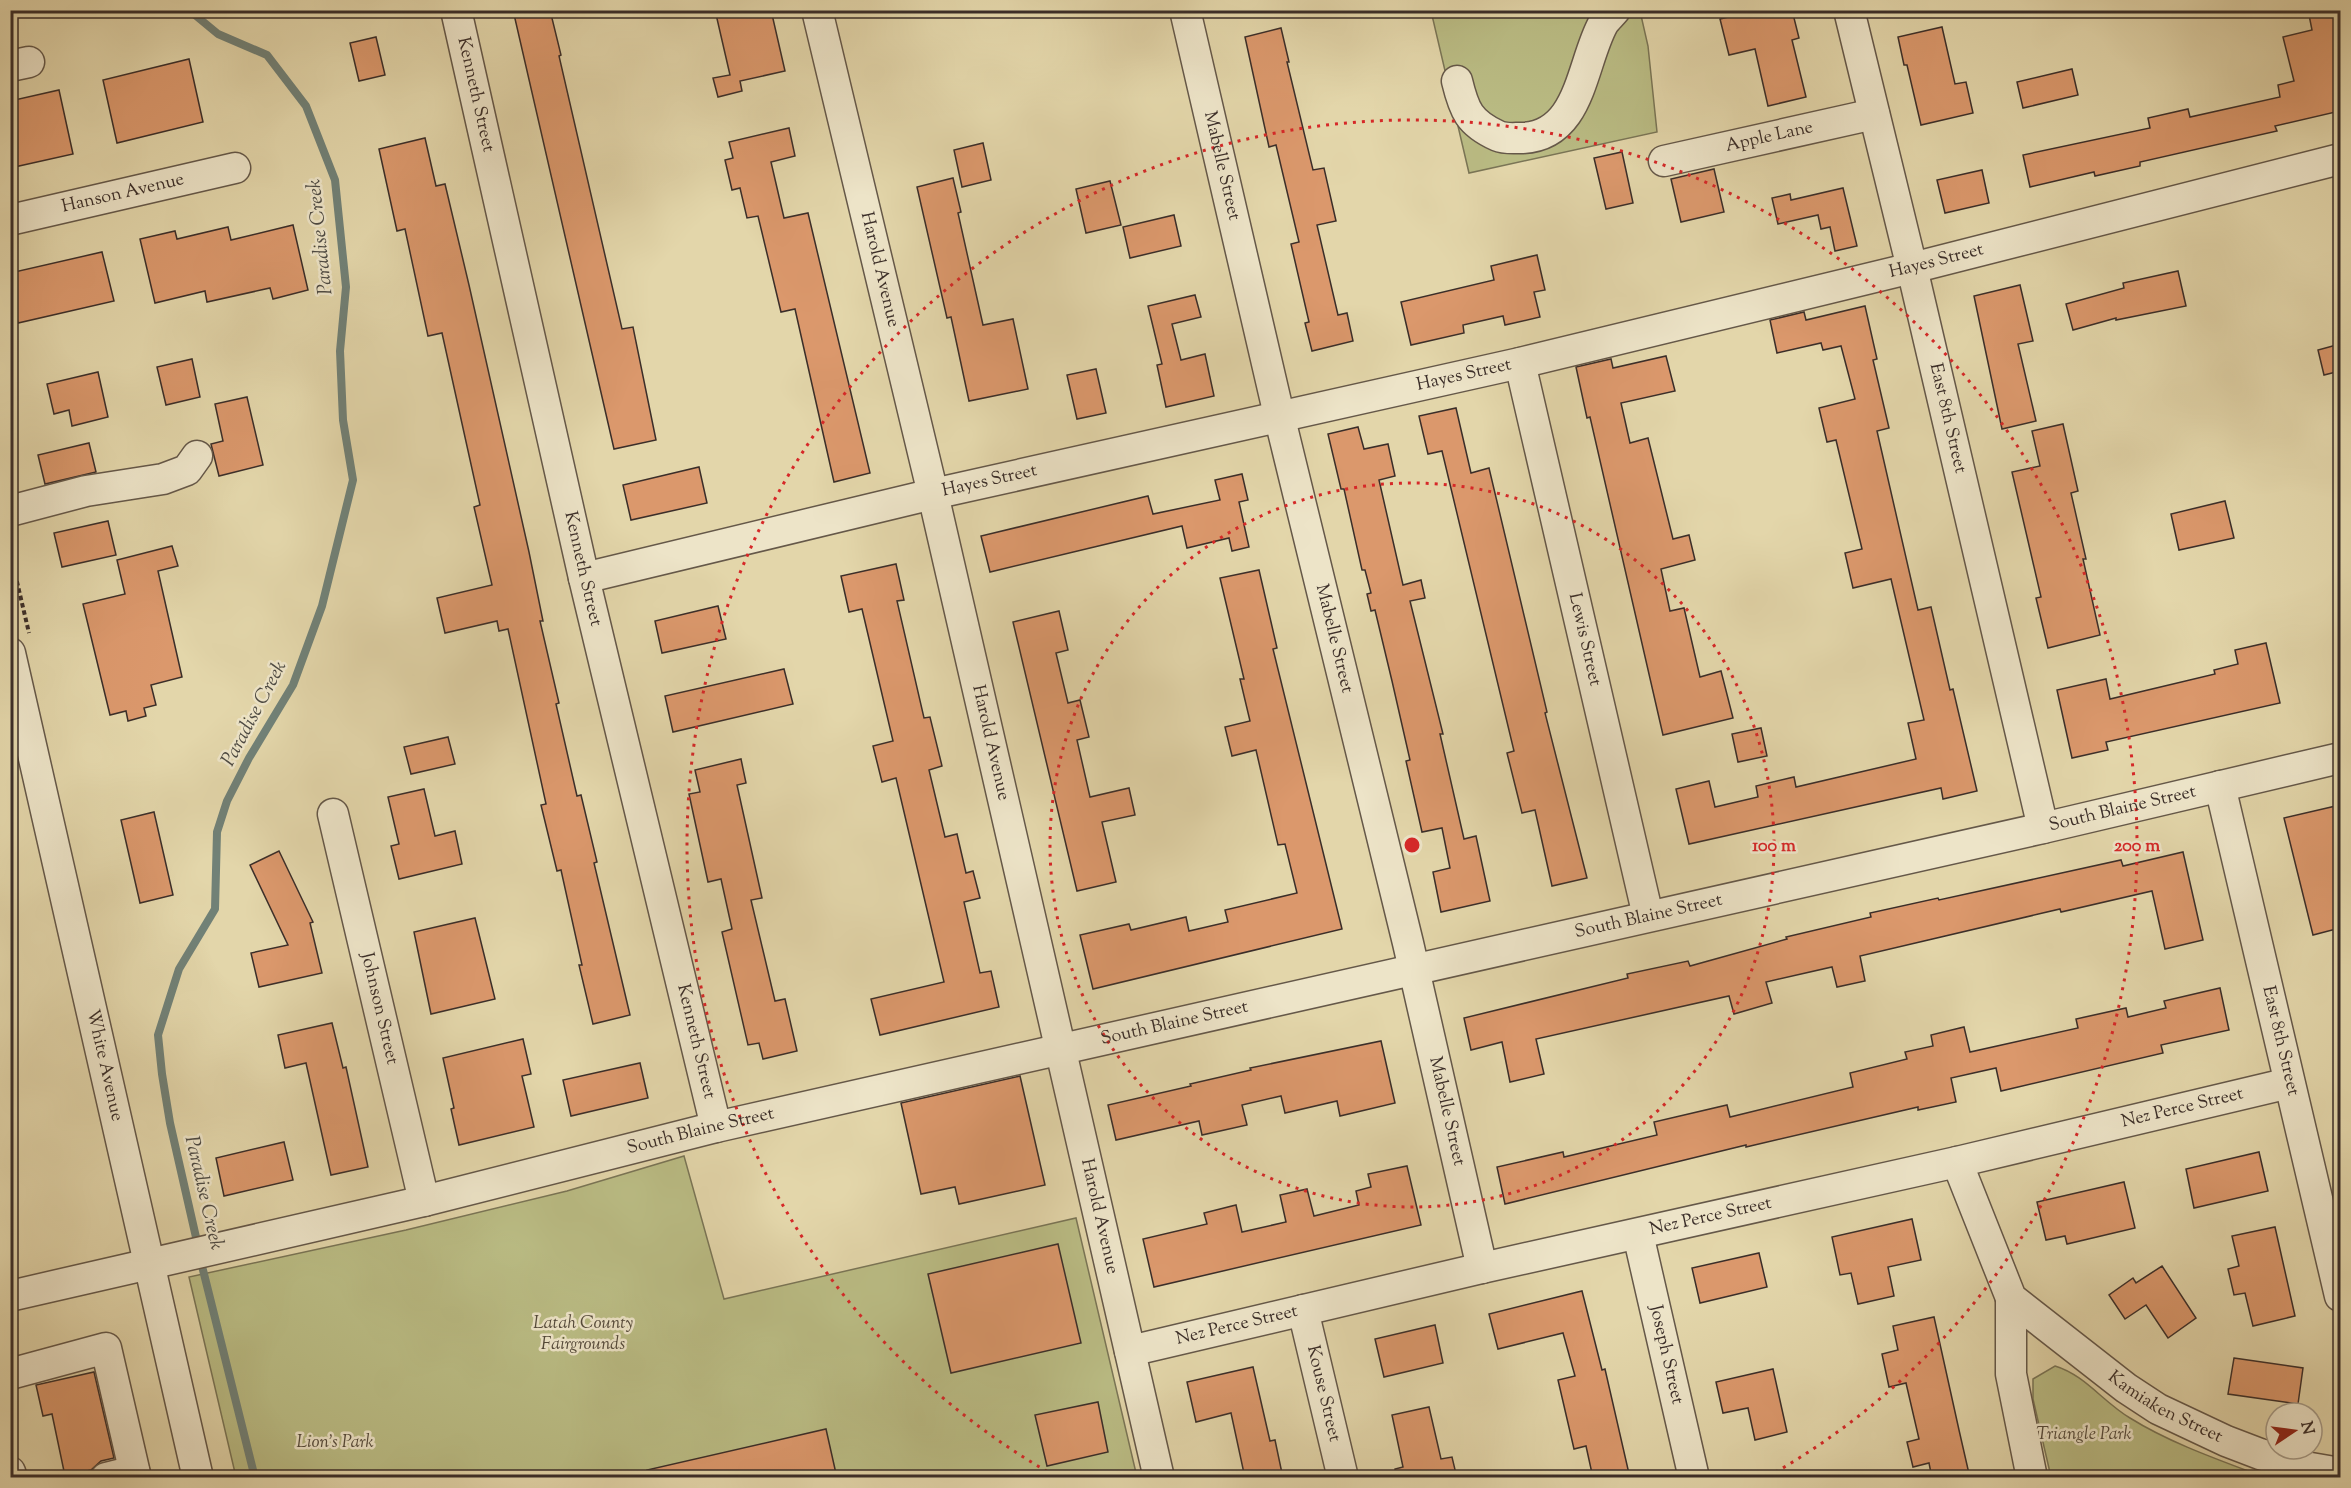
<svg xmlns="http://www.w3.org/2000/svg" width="2351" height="1488" font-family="'Sorts Mill Goudy',serif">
<rect width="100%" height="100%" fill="#e3d6aa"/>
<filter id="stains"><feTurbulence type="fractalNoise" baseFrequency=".00333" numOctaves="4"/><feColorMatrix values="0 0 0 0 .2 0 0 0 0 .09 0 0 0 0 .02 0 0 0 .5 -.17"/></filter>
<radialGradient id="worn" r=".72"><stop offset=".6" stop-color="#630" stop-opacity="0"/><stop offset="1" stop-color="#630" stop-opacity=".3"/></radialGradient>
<g fill="#babc84" stroke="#7a7556" stroke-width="1.5">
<path d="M1431 11H1640L1648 46 1657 132 1469 173Z"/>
<path d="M684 1156 724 1299 1076 1218 1137 1477H236L189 1277 406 1230 567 1191Z"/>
<path d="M2055 1366C2085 1375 2103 1402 2130 1418 2170 1443 2219 1460 2264 1477H2051L2033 1399V1379Z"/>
</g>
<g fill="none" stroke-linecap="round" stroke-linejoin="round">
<g stroke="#718177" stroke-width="8">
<path d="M189 10 218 34 267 55 306 106 335 180 346 287 340 351 343 420 353 480 322 606 293 685 249 758 227 801 217 832 215 909 179 969 158 1035 162 1074 170 1123 198 1246"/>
<path d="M200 1258 255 1478"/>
</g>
</g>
<g fill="#db986c" stroke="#3b2e29" stroke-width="1.5">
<path d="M513 10H550L561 55 559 56 622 329 633 327 656 440 614 449Z"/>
<path d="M715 10H771L785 71 740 81 742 91 718 97 713 78 730 75Z"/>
<path d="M1758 10H1792L1799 38 1792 40 1806 97 1768 106 1755 49 1729 55 1720 19Z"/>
<path d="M2308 10H2340V111L2275 126 2277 131 2140 162V166L2095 176 2094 172 2030 187 2023 155 2150 128 2148 118 2188 109 2190 117 2280 97 2278 85 2294 81 2283 37 2312 30Z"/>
<path d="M1942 27 1955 84 1966 82 1973 113 1921 125 1907 65H1904L1898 37Z"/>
<path d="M1281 28 1289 62H1287L1313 170 1324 168 1336 221 1317 225 1338 315 1347 313 1353 341 1312 351 1305 323 1309 322 1291 244 1299 242 1276 145 1269 147 1245 37Z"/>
<path d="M376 37 385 75 359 81 350 43Z"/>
<path d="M189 59 203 122 117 143 103 80Z"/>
<path d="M2072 69 2078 95 2023 108 2017 82Z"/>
<path d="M59 90 73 154 10 168V101Z"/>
<path d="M789 128 795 156 771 162 784 218 808 213 870 473 834 482 795 309 781 312 758 216 747 218 740 188 732 190 725 160 733 158 729 142Z"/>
<path d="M425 138 436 186 445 184 469 285 529 552 543 621H540L559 703 556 704 577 796 581 795 597 862 594 863 630 1015 593 1024 579 965H582L561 870 557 871 541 805 546 804 508 629 499 631 497 621 445 633 437 598 492 585 474 507 480 505 442 333 428 336 405 229 397 231 379 149Z"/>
<path d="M983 143 991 180 962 187 954 150Z"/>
<path d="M1622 152 1633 203 1606 209 1594 158Z"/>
<path d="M1714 169 1724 212 1681 222 1671 179Z"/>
<path d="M1982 170 1989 203 1945 213 1937 180Z"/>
<path d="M953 178 961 212 958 213 983 325 1013 319 1028 389 969 401 951 317 947 318 917 187Z"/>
<path d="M1110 181 1121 225 1086 233 1076 189Z"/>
<path d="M1843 188 1857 246 1835 251 1830 227 1821 229 1818 215 1778 224 1772 198 1790 194 1791 200Z"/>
<path d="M1174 215 1181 246 1130 258 1123 227Z"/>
<path d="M293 225 308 290 273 299 270 288 207 302 205 291 155 303 140 239 175 231 177 239 228 227 231 240Z"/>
<path d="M102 252 114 301 18 323 10 290V273Z"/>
<path d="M1537 255 1545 290 1534 292 1540 317 1505 325 1503 316 1463 325 1464 333 1411 345 1401 302 1494 280 1491 266Z"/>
<path d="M2178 271 2186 306 2116 320V318L2073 330 2066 304 2124 288 2123 283Z"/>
<path d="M2020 285 2033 341 2018 344 2036 421 2002 429 1974 296Z"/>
<path d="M1195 295 1201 317 1172 324 1181 360 1205 354 1214 396 1166 407 1157 365 1162 364 1148 306Z"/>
<path d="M1865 306 1877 359 1873 360 1889 428 1877 431 1918 610 1931 607 1950 690 1953 689 1977 791 1943 799 1941 788 1689 844 1676 789 1709 781 1715 807 1758 797 1756 786 1794 777 1796 787 1916 759 1908 723 1924 720 1891 579 1853 588 1845 553 1862 549 1836 440 1827 442 1819 408 1855 399 1841 346 1823 350 1821 343 1777 353 1770 320 1804 312 1806 320Z"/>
<path d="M2340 344V371L2324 375 2318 350Z"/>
<path d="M1666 356 1675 391 1621 403 1630 443 1648 438 1673 539 1689 535 1695 560 1661 569 1670 611 1684 608 1700 677 1721 671 1733 718 1663 735 1590 417 1587 418 1576 367 1611 359 1613 368Z"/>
<path d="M192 359 200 397 166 405 157 367Z"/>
<path d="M1096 369 1106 413 1077 419 1067 375Z"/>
<path d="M98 372 108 417 72 426 69 410 54 414 47 384Z"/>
<path d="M247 397 263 465 219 476 211 444 223 441 215 404Z"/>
<path d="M1456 408 1471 473 1489 468 1547 712 1545 713 1587 878 1552 886 1535 810 1522 813 1507 753 1514 751 1442 451 1428 454 1419 416Z"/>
<path d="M2063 424 2078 491 2071 493 2086 559H2083L2100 635 2048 648 2036 598 2041 597 2012 472 2040 466 2032 431Z"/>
<path d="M1358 427 1364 449 1388 444 1395 476 1379 480 1403 585 1421 580 1425 598 1410 601 1443 734H1440L1464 839 1476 836 1490 901 1441 912 1433 872 1450 868 1442 828 1422 832 1406 761 1410 760 1392 681 1375 610 1371 611 1367 594 1371 593 1365 570H1362L1344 489H1341L1328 434Z"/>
<path d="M89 443 96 472 45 484 38 455Z"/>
<path d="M699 467 707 503 631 520 623 485Z"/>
<path d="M1242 474 1248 500 1239 502 1249 547 1232 551 1229 538 1187 548 1182 526 990 572 981 536 1148 496 1153 514 1220 500 1215 480Z"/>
<path d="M2225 501 2234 538 2179 550 2171 514Z"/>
<path d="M108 521 116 555 62 567 54 533Z"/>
<path d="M172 546 178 566 158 571 182 677 151 685 156 705 144 708 146 716 128 721 126 711 110 715 83 604 125 594 117 560Z"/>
<path d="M896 564 904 600 897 601 924 718 930 717 942 766 929 770 945 837 957 834 966 873 973 871 980 898 964 902 980 973 991 971 999 1007 880 1035 871 999 944 982 896 778 882 782 873 746 893 741 862 609 849 612 841 576Z"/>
<path d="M1259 570 1277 648 1273 649 1342 929 1093 989 1080 935 1129 924 1131 930 1186 917 1189 931 1228 922 1225 910 1297 893 1285 844 1278 845 1256 750 1232 756 1225 727 1250 721 1240 679H1244L1220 578Z"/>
<path d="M718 606 726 639 662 653 655 621Z"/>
<path d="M1059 611 1068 650 1056 653 1068 703 1080 700 1089 737 1077 740 1090 797 1129 788 1135 815 1102 822 1116 882 1077 891 1013 622Z"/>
<path d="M2266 643 2280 703 2106 742 2108 750 2072 758 2057 690 2106 679 2110 699 2215 674 2214 670 2238 664 2235 650Z"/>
<path d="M784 669 793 704 673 732 665 696Z"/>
<path d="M1761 728 1767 756 1738 762 1732 734Z"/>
<path d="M448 737 455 764 411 774 404 747Z"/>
<path d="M741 759 746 783 737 785 762 898 751 900 775 1001 785 999 797 1051 763 1059 759 1043 748 1045 722 932 732 929 721 879 708 882 689 794 700 792 695 770Z"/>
<path d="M424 789 435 836 455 831 462 864 399 879 391 846 399 844 388 797Z"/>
<path d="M2340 805V928L2313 935 2284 818Z"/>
<path d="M154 812 173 895 140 903 121 820Z"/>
<path d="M279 851 313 922 310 923 322 973 259 987 251 953 288 945 250 865Z"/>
<path d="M2183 852 2203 940 2165 949 2152 891 2061 912 2060 909 1860 956 1865 981 1837 987 1832 967 1766 982 1772 1003 1734 1014 1729 996 1536 1039 1544 1074 1510 1082 1502 1042 1471 1050 1464 1018 1628 978 1627 974 1688 961 1690 966 1787 939 1786 937 1871 917 1870 913 1938 898 1939 900 2121 860 2123 866Z"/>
<path d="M475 918 495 999 431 1014 414 932Z"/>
<path d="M2220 988 2229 1030 2161 1045 2163 1053 2001 1091 1996 1068 1951 1078 1956 1102 1918 1110V1107L1746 1147V1145L1505 1204 1497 1167 1563 1152 1564 1157 1657 1135 1654 1122 1727 1105 1730 1117 1853 1087 1850 1073 1907 1059 1905 1052 1933 1046 1931 1035 1964 1027 1970 1052 2078 1028 2076 1019 2126 1008 2128 1017 2166 1008 2164 1001Z"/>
<path d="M332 1023 343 1068 346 1067 368 1167 331 1175 306 1063 285 1068 278 1035Z"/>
<path d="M523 1039 531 1074 522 1076 534 1127 459 1145 451 1109 454 1108 443 1058Z"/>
<path d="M1381 1041 1395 1103 1340 1116 1337 1101 1285 1113 1281 1096 1242 1105 1247 1125 1202 1135 1199 1121 1116 1140 1108 1105 1191 1086 1190 1084 1251 1070 1250 1068Z"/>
<path d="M640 1063 648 1098 571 1116 563 1080Z"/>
<path d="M1020 1076 1045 1185 959 1204 955 1187 921 1194 901 1103Z"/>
<path d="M284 1142 293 1180 224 1196 216 1158Z"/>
<path d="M2259 1152 2268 1191 2194 1208 2186 1169Z"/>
<path d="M1407 1166 1421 1225 1154 1287 1143 1239 1207 1224 1204 1213 1236 1205 1242 1232 1286 1222 1280 1195 1307 1189 1314 1216 1359 1205 1356 1191 1371 1187 1368 1174Z"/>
<path d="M2124 1182 2135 1228 2067 1244 2065 1236 2046 1240 2037 1202Z"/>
<path d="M1912 1219 1921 1260 1888 1267 1894 1296 1858 1304 1851 1273 1840 1275 1832 1237Z"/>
<path d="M2275 1227 2295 1316 2253 1326 2245 1293 2234 1295 2228 1269 2239 1266 2232 1236Z"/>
<path d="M1058 1244 1081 1343 951 1373 928 1274Z"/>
<path d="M1759 1253 1767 1287 1700 1303 1692 1268Z"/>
<path d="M2162 1266 2196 1318 2168 1338 2146 1305 2125 1319 2109 1295 2133 1278 2136 1283Z"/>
<path d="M1582 1291 1602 1370 1605 1369 1630 1478H1593L1586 1446 1574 1449 1558 1380 1575 1376 1563 1333 1498 1349 1489 1314Z"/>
<path d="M1934 1317 1959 1430 1970 1478H1932L1929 1463 1913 1467 1907 1442 1919 1439 1906 1383 1889 1387 1882 1354 1898 1350 1893 1326Z"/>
<path d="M1435 1325 1443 1363 1384 1377 1375 1339Z"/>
<path d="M2234 1358 2303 1368 2298 1404 2228 1394Z"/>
<path d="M1253 1367 1270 1441 1275 1440 1283 1478H1245L1231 1413 1196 1422 1187 1382Z"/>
<path d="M1773 1369 1787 1432 1755 1440 1748 1408 1723 1413 1716 1382Z"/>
<path d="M94 1372 114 1458 101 1461 91 1470 65 1476 52 1414 43 1416 36 1385Z"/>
<path d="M1098 1402 1108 1452 1047 1466 1035 1415Z"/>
<path d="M1429 1407 1441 1459 1452 1457 1457 1478H1396L1395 1469 1403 1467 1392 1415Z"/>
<path d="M826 1429 837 1478H648L647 1470Z"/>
</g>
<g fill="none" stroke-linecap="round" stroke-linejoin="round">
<g stroke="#655849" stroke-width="33">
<g id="minor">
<path id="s1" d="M456 10 584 578 716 1127"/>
<path id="s2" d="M817 10 933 494 1159 1478"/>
<path id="s3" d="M1185 10 1279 415 1408 943 1482 1268"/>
<path id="s4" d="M1849 10 1912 268 2043 828"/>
<path d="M10 66 29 62"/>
<path d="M1457 81C1464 110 1469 123 1498 136 1505 139 1513 138 1521 138 1581 137 1581 64 1603 24 1606 19 1611 15 1615 10"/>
<path id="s5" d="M1664 161 1874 114"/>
<path id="s6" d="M10 220 235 168"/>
<path id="s7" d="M1520 363 1648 916"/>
<path d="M10 511 86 491 163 479 187 470 197 456"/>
<path id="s8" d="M584 578 933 494 1520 363 1912 268 2340 159"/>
<path id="s9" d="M10 653 198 1478"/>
<path id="s10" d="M2220 786 2340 1296"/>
<path id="s11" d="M333 814 424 1201"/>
<path id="s12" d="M1957 1162 2011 1298 2126 1388 2158 1409 2226 1441 2260 1454 2305 1467 2340 1473"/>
<path id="s13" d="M1638 1234 1694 1478"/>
<path id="s14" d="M10 1296 424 1201 716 1127 2043 828 2340 758"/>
<path d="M2011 1298V1374L2032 1478"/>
<path id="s15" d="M1303 1310 1343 1478"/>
<path id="s16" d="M1130 1351 1482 1268 1957 1162 2289 1083"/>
<path d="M10 1374 106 1348 136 1478"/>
<path d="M10 1472 12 1478"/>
<path d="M106 1478 134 1471"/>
</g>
</g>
<path stroke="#3b2e29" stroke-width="4" stroke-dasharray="4.5 3" stroke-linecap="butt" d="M10 552 29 633"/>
<use href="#minor" stroke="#ede4c8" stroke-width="30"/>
</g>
<g fill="none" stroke="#d62828" stroke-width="3" stroke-dasharray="3 6">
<circle cx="1412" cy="845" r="362"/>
<path d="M1055 1476A725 725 0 1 1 1769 1476"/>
</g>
<g text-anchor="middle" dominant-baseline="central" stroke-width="5" stroke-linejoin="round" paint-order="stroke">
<g font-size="18" fill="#3b2e29" stroke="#ede4c8">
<text stroke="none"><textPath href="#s1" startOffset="87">Kenneth Street</textPath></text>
<text stroke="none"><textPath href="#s5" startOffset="108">Apple Lane</textPath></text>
<text stroke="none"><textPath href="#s3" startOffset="160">Mabelle Street</textPath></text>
<text stroke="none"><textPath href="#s6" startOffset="116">Hanson Avenue</textPath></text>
<text stroke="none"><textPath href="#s8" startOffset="1389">Hayes Street</textPath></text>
<text stroke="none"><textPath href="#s2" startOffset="267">Harold Avenue</textPath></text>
<text stroke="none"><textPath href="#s8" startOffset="903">Hayes Street</textPath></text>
<text stroke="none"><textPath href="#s4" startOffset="420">East 8th Street</textPath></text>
<text stroke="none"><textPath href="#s8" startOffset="417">Hayes Street</textPath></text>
<text stroke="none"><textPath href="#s1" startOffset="573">Kenneth Street</textPath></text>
<text stroke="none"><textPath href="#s3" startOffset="646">Mabelle Street</textPath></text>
<text stroke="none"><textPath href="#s7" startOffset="284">Lewis Street</textPath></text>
<text stroke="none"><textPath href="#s2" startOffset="753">Harold Avenue</textPath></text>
<text stroke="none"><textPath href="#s14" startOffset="2168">South Blaine Street</textPath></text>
<text stroke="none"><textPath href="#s14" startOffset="1682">South Blaine Street</textPath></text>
<text stroke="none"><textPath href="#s11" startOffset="200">Johnson Street</textPath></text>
<text stroke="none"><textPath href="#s14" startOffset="1196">South Blaine Street</textPath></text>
<text stroke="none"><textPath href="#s10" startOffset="262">East 8th Street</textPath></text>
<text stroke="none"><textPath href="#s1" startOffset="1059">Kenneth Street</textPath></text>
<text stroke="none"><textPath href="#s9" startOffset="423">White Avenue</textPath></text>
<text stroke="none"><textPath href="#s16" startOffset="1080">Nez Perce Street</textPath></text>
<text stroke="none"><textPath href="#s3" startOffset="1132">Mabelle Street</textPath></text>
<text stroke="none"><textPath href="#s14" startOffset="710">South Blaine Street</textPath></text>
<text stroke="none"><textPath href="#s2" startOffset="1239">Harold Avenue</textPath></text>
<text stroke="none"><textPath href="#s16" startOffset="596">Nez Perce Street</textPath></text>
<text stroke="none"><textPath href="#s16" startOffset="110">Nez Perce Street</textPath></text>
<text stroke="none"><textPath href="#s13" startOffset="124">Joseph Street</textPath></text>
<text stroke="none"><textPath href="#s15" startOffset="86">Kouse Street</textPath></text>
<text stroke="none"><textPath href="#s12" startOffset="336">Kamiaken Street</textPath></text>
</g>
<g font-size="18" font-style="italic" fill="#544a3b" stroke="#ede4c8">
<text x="583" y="1324">Latah County<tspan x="583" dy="21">Fairgrounds</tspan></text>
<text x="2084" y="1435">Triangle Park</text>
<text x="335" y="1443">Lion's Park</text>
</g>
<g font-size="20" font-style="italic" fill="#4d4a43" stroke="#ede4c8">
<text transform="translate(321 237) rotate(-96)">Paradise Creek</text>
<text transform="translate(255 714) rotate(-62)">Paradise Creek</text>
<text transform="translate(203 1193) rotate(77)">Paradise Creek</text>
</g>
</g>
<circle cx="1412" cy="845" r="9" fill="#d62828" stroke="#ede4c8" stroke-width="3"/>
<g font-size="18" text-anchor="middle" font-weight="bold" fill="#d62828" stroke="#ede4c8" stroke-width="5" stroke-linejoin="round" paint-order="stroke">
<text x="1774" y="851">100 m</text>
<text x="2137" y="851">200 m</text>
</g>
<rect width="2351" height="1488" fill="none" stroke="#e3d6aa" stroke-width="36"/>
<rect x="12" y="12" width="2327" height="1464" fill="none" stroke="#3b2e29" stroke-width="3"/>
<rect x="18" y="18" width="2315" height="1452" fill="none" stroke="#3b2e29" stroke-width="1.5"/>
<g transform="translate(2294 1431) rotate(77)"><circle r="28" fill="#ede4c8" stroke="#a69b88" stroke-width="1.5"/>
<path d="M0-4.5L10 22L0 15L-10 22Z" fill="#8f2418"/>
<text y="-9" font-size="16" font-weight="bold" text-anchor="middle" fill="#3b2e29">N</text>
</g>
<rect width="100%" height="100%" filter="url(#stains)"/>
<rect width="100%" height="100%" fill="url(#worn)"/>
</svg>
